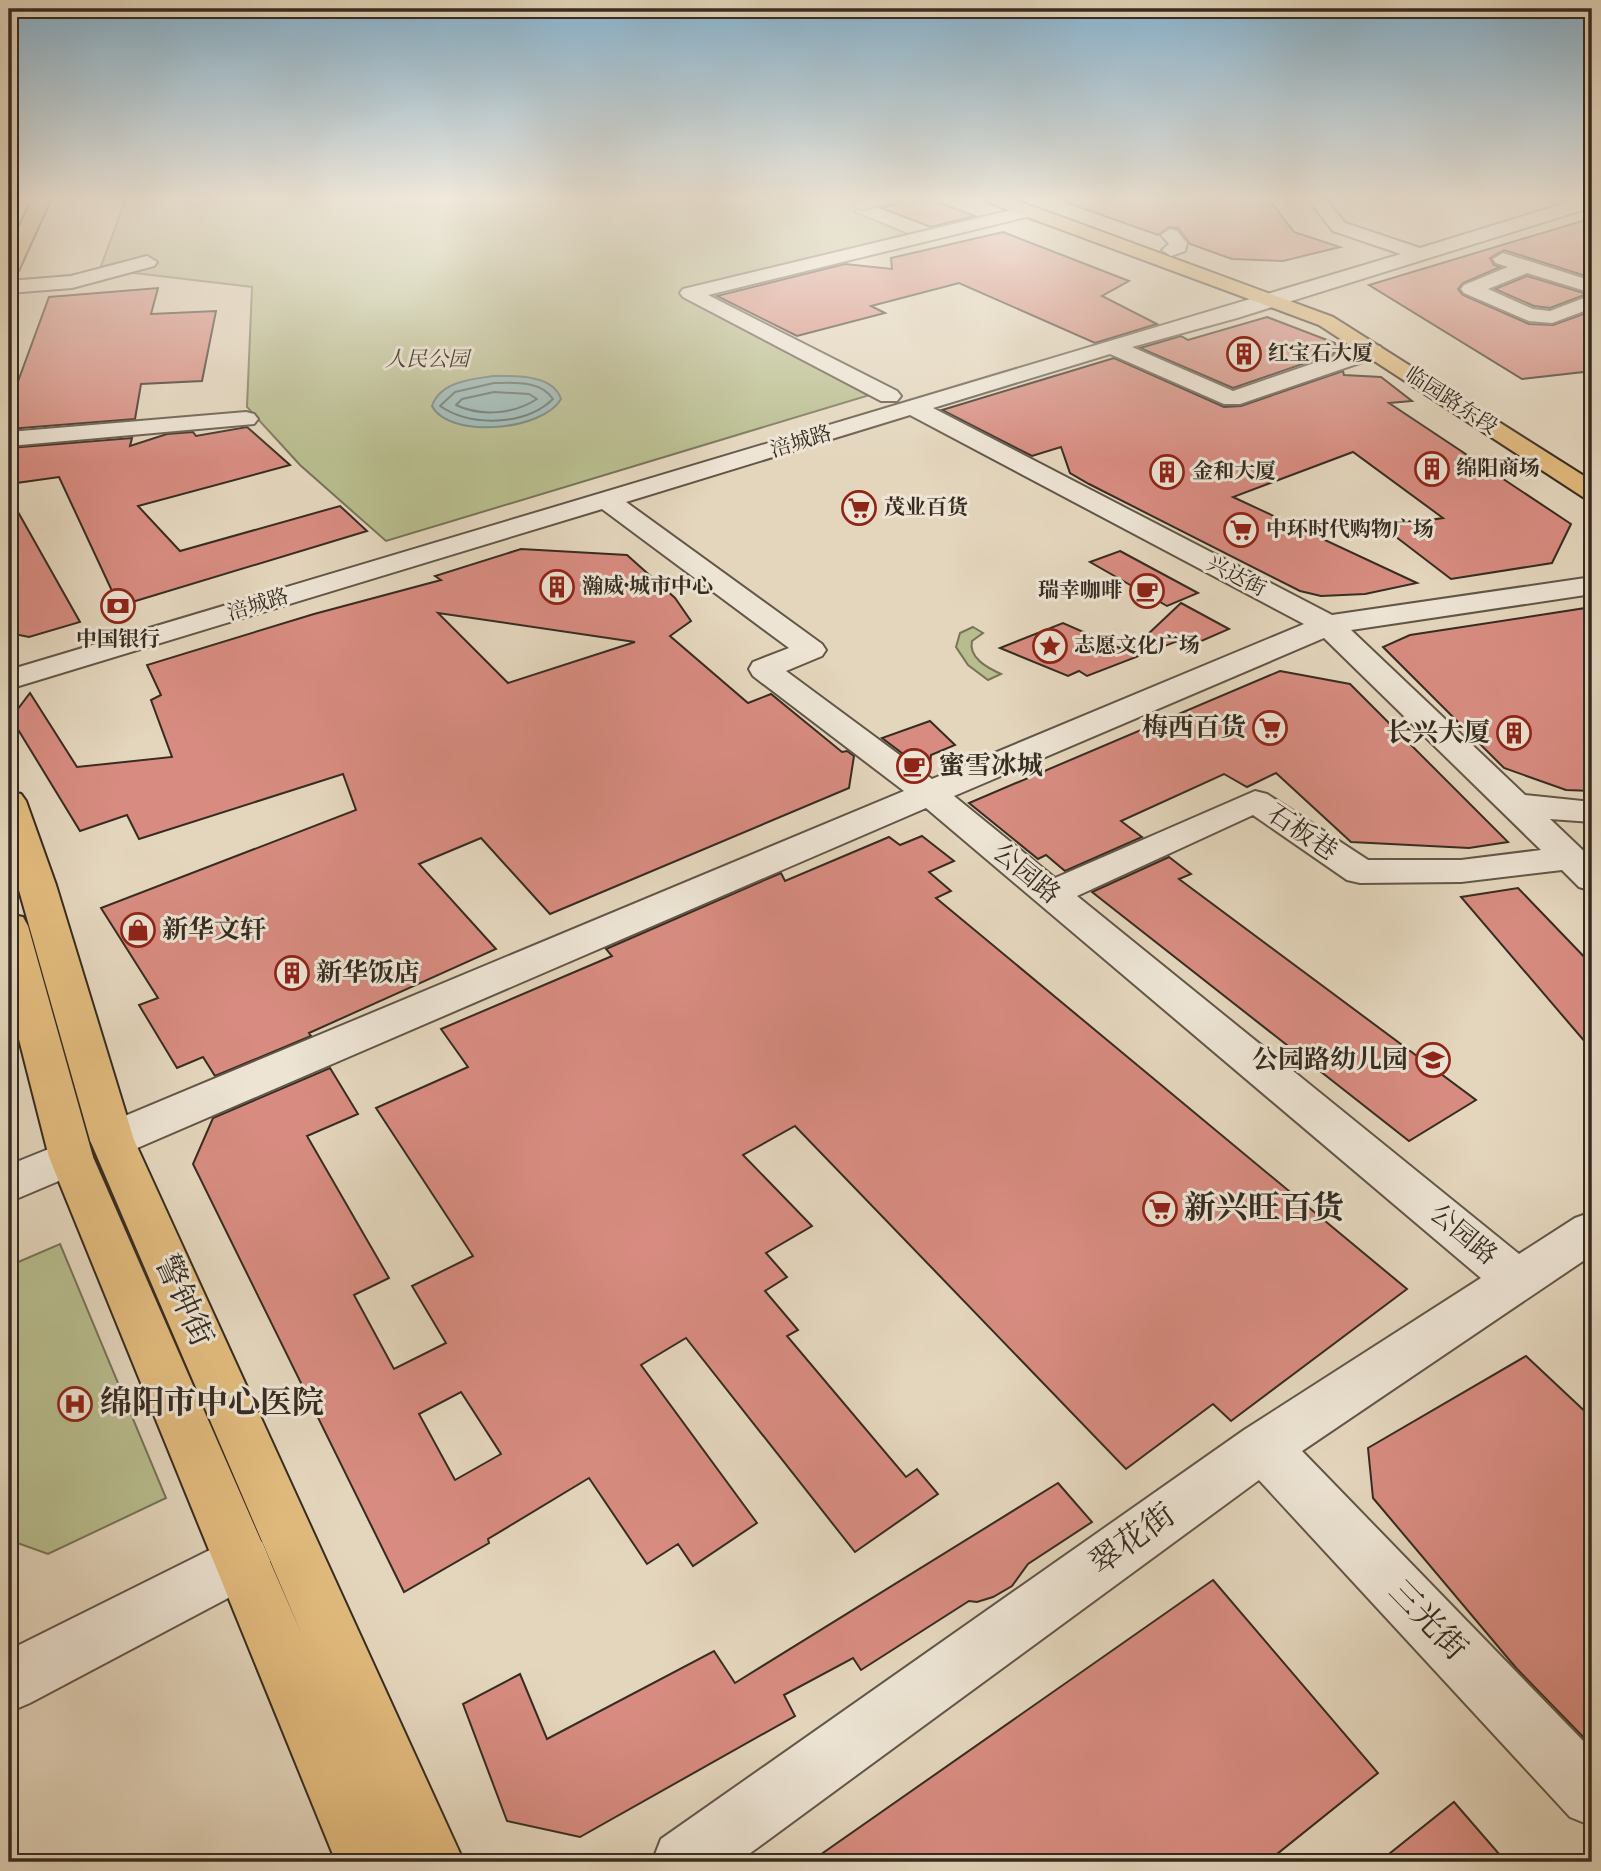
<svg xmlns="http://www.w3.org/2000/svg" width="1601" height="1871" font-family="'IM FELL DW Pica','Noto Serif SC',serif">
<rect width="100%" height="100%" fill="#e4d6bd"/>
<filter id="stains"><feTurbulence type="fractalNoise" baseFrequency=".00286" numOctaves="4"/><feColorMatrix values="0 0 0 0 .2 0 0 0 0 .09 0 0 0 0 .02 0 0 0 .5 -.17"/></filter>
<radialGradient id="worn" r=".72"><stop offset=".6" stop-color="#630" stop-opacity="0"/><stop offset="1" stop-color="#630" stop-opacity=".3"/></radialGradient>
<g fill="#b8bd8e" stroke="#777458" stroke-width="2">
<path d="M126 198H871L863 201 854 212 913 236 681 292 873 394 386 541 300 465 247 407 252 287 100 269Z"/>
<path d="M973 627 983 633 972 641C968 658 988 668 1001 674L988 680 968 665 956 647 960 633Z"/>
<path d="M60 1244 166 1498 48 1554 9 1540V1266Z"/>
</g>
<path fill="#97b8b7" stroke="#70807b" stroke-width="2" d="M493 376C515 376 553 374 561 399 544 430 450 440 432 406 440 382 471 379 493 376Z"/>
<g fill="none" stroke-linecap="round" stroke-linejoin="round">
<g stroke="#66726c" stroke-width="2">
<path d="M494 383C514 383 540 380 553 399 525 426 471 427 440 406L455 392Z"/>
<path d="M494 392 529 394 537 399C514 414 481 417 456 405L462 399Z"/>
</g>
</g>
<g fill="#d88c81" stroke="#362c21" stroke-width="2" fill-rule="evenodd">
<path d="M900 198H927L975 216 931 227 881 208 896 205Z"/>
<path d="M1066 198H1268L1294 232 1340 247 1283 261 1232 259 1190 244 1178 228 1169 227 1158 235 1065 202Z"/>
<path d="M1592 218V278L1504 250 1490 258 1494 265 1500 267 1463 283 1458 289 1463 295 1529 324 1553 325 1592 311V371L1522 379 1369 285Z"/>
<path d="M1003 232 1129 281 1102 296 1157 324 1095 343 959 283 871 306 885 313 797 336 717 296 845 264 892 269 891 258Z"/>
<path d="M1527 276 1587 294 1550 308 1534 306 1495 289Z"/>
<path d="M158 288 151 314 216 311 202 381 141 384 135 419 9 429V406L49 297Z"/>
<path d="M1267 317 1335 343 1337 352 1233 388 1140 348 1181 336 1188 340Z"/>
<path d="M1114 358 1224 407 1241 406 1343 371 1344 375 1381 377 1412 401 1389 403 1571 524 1552 563 1451 579 1383 527 1443 518 1353 452 1233 497 1417 583 1365 594 1321 596 1300 591 1089 484 1070 473 1061 447 1032 456 942 410Z"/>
<path d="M247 427 290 465 138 506 180 551 340 506 367 531 119 606 59 477 9 484V448L132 438 130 446 167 434 193 432 196 436Z"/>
<path d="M9 496 80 622 29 637 9 633Z"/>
<path d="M521 549 627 555 675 598 691 621 670 636 748 703 771 694 842 752 847 751 854 756 849 788 550 914 481 838 419 864 496 949 309 1033 311 1036 215 1076 203 1057 177 1068 139 1005 158 998 101 908 356 810 343 774 139 839 127 815 80 831 11 718 30 693 77 767 172 757 151 700 161 695 147 665 314 614 441 580 435 576ZM438 613 635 642 508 683Z"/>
<path d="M1120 551 1198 593 1167 606 1090 562Z"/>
<path d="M1181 603 1229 629 1190 646 1180 640 1087 676 1079 671 1068 676 1000 648 1063 623 1129 652Z"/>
<path d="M1592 607V791L1566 790 1504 768 1383 647 1410 635Z"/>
<path d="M1280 671 1350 684 1508 842 1469 848 1351 842 1276 773 1247 787 1224 774 1121 821 1142 837 1065 871 1046 855 1038 859 969 803Z"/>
<path d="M930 721 955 745 931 755 930 765 923 769 882 738Z"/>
<path d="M922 836 954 861 929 872 951 891 936 898 1407 1289 1231 1421 1213 1404 1126 1469 795 1126 743 1155 812 1226 766 1253 787 1277 765 1291 798 1330 787 1336 906 1477 917 1469 938 1494 855 1552 686 1338 641 1365 757 1523 693 1566 678 1544 647 1564 589 1478 488 1539 489 1543 404 1592 193 1164 213 1118 330 1068 358 1114 307 1136 389 1278 354 1295 394 1369 446 1343 412 1286 473 1256 376 1108 468 1067 441 1029 612 956 606 949 781 873 785 881 889 837 900 845ZM461 1392 501 1454 455 1480 419 1414Z"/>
<path d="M1169 857 1191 874 1179 879 1476 1100 1409 1141 1092 892Z"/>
<path d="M1518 888 1592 965V1050L1461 897Z"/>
<path d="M1526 1356 1592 1418V1746L1517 1669 1373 1498 1368 1448Z"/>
<path d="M1058 1483 1092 1522 1028 1564 1012 1586 993 1597 977 1602 969 1601 861 1670 853 1658 784 1695 795 1716 580 1837 507 1821 463 1704 520 1674 547 1739 714 1651 735 1683Z"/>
<path d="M1213 1580 1378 1773 1267 1862H810Z"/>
<path d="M1454 1802 1506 1862H1379Z"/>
</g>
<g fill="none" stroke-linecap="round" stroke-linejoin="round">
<g stroke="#625648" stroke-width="4">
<g id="minor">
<path d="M865 198H898L895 202 863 209 857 208 854 204 857 200Z"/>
<path d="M1307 198H1325L1345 223 1420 248 1582 198H1592V207L1237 318 1132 347 1233 391 1364 346H1380L1383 351 1380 356 1240 404H1224L1110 354 933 408 1332 615 1592 577V594L1351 630 1525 795 1592 802V822L1550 819 1592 859V891L1579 887 1562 870 1461 882 1360 883 1347 880 1253 815 1077 896 1519 1254 1575 1218 1592 1212V1255L1302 1451 1592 1750V1826L1570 1817 1259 1480 738 1862H652L661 1839 1244 1430 1481 1278 926 808 128 1152 112 1157 96 1152 90 1140 96 1128 904 791 753 676 749 669 753 662 789 648 602 509 9 689V670L1401 254 1333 231ZM910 415 1304 624 932 779 786 671 822 656 826 650 822 644 626 502ZM1324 638 1541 850 1461 860H1368L1267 794 1255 791 1055 878 954 796Z"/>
<path d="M1028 206 1034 207 1037 211 1034 215 708 295 897 391 901 396 897 401H881L683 297 680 293 683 289Z"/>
<path d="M1170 229 1177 231 1187 243 1185 251 1171 256 1162 250 1169 244 1161 235Z"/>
<path d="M1503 253 1592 281V293L1527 273 1488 289 1533 309 1550 311 1592 295V308L1552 323 1529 321 1464 293 1461 289 1464 285 1508 267 1496 263 1493 259Z"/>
<path d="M147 256 157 262 154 266 72 288 9 293V281L71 276Z"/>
<path d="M246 412 254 414 258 419 254 424 9 446V432Z"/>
<path d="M71 1140 87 1145 93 1157 87 1169 9 1202V1165Z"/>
<path d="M242 1534 262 1542 270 1561 262 1580 30 1703 9 1712V1650Z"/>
</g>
</g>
<g stroke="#362c21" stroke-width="4">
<g id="major">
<path d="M33 198H51L19 269 16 273 9 275V249Z"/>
<path d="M984 198H1010L1333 317 1592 481V500L1583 497 1319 325 987 202Z"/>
<path d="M9 791 21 794 26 801 56 885 134 1140 464 1862H336L49 1157 9 1000V914L23 917 28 926 93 1157 303 1637 90 1140 9 855Z"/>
</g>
</g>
<use href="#minor" fill="#ede4d4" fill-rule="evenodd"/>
<use href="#major" fill="#e2bb7e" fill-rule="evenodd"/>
</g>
<linearGradient id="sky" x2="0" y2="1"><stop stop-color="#87b6d4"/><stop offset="0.43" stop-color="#f3ede1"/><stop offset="1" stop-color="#f3ede1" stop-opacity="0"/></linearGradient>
<rect width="1601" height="460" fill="url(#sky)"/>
<defs>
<g id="building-ring" transform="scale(1.75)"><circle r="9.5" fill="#ede4d4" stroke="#8f2418" stroke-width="1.5"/><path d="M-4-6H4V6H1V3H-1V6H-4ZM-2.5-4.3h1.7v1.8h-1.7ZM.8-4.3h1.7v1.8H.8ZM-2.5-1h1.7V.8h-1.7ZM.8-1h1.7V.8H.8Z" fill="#8f2418"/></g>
<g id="supermarket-ring" transform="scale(1.75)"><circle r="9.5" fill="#ede4d4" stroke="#8f2418" stroke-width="1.5"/><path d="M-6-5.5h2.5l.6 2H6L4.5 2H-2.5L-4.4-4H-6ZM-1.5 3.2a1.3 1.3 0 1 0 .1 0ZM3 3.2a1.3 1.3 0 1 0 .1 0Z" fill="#8f2418"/></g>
<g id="cafe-ring" transform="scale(1.75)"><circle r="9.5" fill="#ede4d4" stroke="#8f2418" stroke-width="1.5"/><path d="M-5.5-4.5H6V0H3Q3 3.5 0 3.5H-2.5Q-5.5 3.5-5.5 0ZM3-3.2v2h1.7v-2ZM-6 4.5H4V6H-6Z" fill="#8f2418"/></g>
<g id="bank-ring" transform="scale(1.75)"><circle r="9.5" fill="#ede4d4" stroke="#8f2418" stroke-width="1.5"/><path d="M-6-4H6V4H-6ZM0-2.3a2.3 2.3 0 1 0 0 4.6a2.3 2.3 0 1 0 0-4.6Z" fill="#8f2418"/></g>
<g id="sight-ring" transform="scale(1.75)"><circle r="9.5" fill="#ede4d4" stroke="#8f2418" stroke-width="1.5"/><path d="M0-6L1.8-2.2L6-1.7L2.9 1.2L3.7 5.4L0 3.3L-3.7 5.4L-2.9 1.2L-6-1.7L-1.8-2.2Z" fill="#8f2418"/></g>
<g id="shop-ring" transform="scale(1.75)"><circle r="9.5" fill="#ede4d4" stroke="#8f2418" stroke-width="1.5"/><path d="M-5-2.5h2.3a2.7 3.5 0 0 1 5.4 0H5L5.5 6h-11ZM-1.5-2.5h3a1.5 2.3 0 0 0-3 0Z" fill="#8f2418"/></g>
<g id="school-ring" transform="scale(1.75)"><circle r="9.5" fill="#ede4d4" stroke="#8f2418" stroke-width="1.5"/><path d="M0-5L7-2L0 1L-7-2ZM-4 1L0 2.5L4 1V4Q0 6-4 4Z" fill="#8f2418"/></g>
<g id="hospital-ring" transform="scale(1.75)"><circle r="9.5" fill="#ede4d4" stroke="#8f2418" stroke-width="1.5"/><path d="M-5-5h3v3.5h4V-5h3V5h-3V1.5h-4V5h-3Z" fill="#8f2418"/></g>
</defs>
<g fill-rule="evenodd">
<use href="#building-ring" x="1244" y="354"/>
<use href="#building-ring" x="1432" y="469"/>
<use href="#building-ring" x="1167" y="472"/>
<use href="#supermarket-ring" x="859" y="508"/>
<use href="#supermarket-ring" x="1241" y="530"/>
<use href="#building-ring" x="557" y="587"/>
<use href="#cafe-ring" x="1147" y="591"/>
<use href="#bank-ring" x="118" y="606"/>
<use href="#sight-ring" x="1050" y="646"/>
<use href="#supermarket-ring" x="1270" y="728"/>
<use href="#building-ring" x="1514" y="733"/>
<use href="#cafe-ring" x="914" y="766"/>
<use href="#shop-ring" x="138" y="930"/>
<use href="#building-ring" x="292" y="973"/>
<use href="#school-ring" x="1433" y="1060"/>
<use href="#supermarket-ring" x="1160" y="1209"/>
<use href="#hospital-ring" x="75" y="1404"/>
</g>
<g text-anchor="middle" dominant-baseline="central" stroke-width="6" stroke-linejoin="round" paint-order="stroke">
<g font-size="21" font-weight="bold" fill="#362c21" stroke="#ede4d4" text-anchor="start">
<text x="1268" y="354">红宝石大厦</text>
<text x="1456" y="469">绵阳商场</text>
<text x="1192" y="472">金和大厦</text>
<text x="884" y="508">茂业百货</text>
<text x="1266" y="530">中环时代购物广场</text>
<text x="582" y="587">瀚威·城市中心</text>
<text x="1122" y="591" text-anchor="end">瑞幸咖啡</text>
<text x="118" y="640" text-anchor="middle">中国银行</text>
<text x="1074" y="646">志愿文化广场</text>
</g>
<g font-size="21" font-style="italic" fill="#504937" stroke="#ede4d4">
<text x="427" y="360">人民公园</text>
</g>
<g font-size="21" fill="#362c21" stroke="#ede4d4">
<text transform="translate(1451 401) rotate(33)">临园路东段</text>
<text transform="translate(801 442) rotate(-17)">涪城路</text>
<text transform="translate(1236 577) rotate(27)">兴达街</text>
<text transform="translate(258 605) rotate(-17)">涪城路</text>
</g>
<g font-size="26" font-weight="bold" fill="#362c21" stroke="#ede4d4" text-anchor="end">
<text x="1246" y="728">梅西百货</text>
<text x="1490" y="733">长兴大厦</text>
<text x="939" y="766" text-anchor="start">蜜雪冰城</text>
<text x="162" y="930" text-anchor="start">新华文轩</text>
<text x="316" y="973" text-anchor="start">新华饭店</text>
<text x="1408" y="1060">公园路幼儿园</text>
</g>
<g font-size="26" fill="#362c21" stroke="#ede4d4">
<text transform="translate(1302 833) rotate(34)">石板巷</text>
<text transform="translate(1026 874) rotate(40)">公园路</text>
<text transform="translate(1463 1235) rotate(40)">公园路</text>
</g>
<g font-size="32" font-weight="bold" fill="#362c21" stroke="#ede4d4" text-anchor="start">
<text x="1184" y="1209">新兴旺百货</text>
<text x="100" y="1404">绵阳市中心医院</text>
</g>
<g font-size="32" fill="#362c21" stroke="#ede4d4">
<text transform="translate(183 1301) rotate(66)">警钟街</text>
<text transform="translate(1133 1540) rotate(-36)">翠花街</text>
<text transform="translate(1427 1621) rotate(46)">三光街</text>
</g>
</g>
<rect width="1601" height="1871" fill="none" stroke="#e4d6bd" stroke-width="35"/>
<rect x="10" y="10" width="1580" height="1850" fill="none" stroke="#362c21" stroke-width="3.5"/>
<rect x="18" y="18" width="1566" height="1836" fill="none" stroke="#362c21" stroke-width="2"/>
<rect width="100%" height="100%" filter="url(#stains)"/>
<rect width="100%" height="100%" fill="url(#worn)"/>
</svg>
